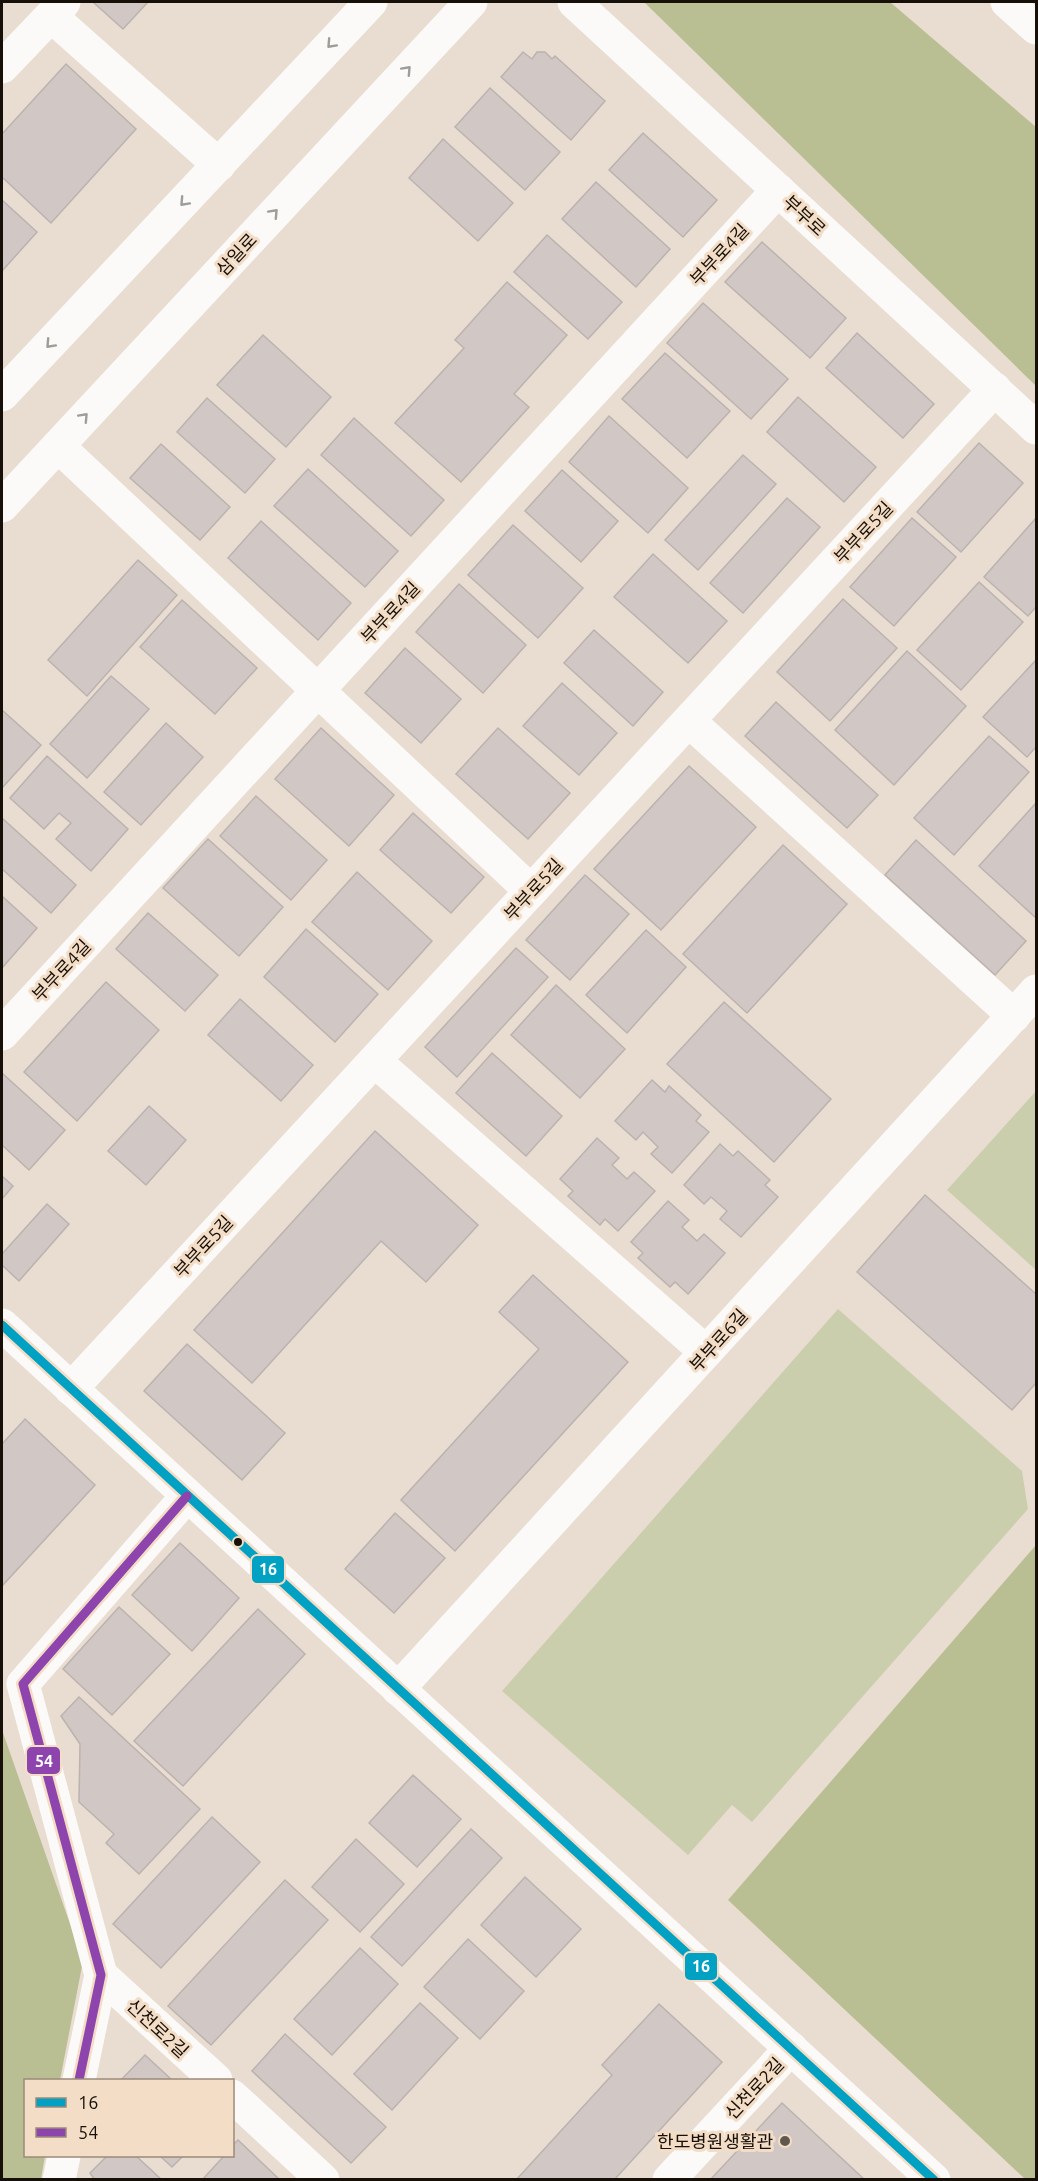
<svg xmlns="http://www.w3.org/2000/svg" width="1038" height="2181" font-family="Ubuntu,'Noto Sans KR',sans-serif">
<rect width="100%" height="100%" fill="#e8ddd0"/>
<g fill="#cbcead">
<path d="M1036 1091V1270L947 1190Z"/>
<path d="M838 1309 1022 1471 1028 1509 752 1822 732 1805 688 1855 502 1691Z"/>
</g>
<g fill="#b9bf92">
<path d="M644 2H890L1036 127V386Z"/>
<path d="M1036 1545V2179L1026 2180 728 1900Z"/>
<path d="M2 1730 83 1961 60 2080H26V2156H45L41 2179H2Z"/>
</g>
<g fill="#d1c7c5" stroke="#bcb3b0" stroke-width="1.5">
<path d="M93 2H148L123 29Z"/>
<path d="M523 52 532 59 537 52H545L552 59 555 56 605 101 571 140 501 77Z"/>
<path d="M66 64 136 129 51 223 2 177V134Z"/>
<path d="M490 88 560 152 525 190 455 127Z"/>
<path d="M643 133 717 200 683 237 609 170Z"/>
<path d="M443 139 513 203 478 241 409 178Z"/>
<path d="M596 182 670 249 636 287 562 219Z"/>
<path d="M2 200 37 232 2 271Z"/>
<path d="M547 235 622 302 588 339 514 272Z"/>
<path d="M762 242 846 318 810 358 725 282Z"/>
<path d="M507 282 567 335 514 394 529 407 461 482 395 423 464 348 455 340Z"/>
<path d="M703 303 788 379 751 419 667 343Z"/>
<path d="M857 333 934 404 903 438 826 368Z"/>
<path d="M263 335 331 397 286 447 217 385Z"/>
<path d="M665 353 730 411 687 458 622 399Z"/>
<path d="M798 397 876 467 844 502 767 432Z"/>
<path d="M207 398 275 459 245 493 177 432Z"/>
<path d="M609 416 688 488 648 533 569 462Z"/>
<path d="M354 418 444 500 411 536 321 455Z"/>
<path d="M979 443 1023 483 961 552 917 512Z"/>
<path d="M161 444 230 507 200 540 130 478Z"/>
<path d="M743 455 776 484 698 570 665 540Z"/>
<path d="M308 469 398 551 365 587 274 506Z"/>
<path d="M562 470 618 521 581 562 525 511Z"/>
<path d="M787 498 820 527 743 613 710 583Z"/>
<path d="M912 518 956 557 894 626 850 587Z"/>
<path d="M1036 518V607L1028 616 984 577Z"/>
<path d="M261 521 351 603 318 640 228 558Z"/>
<path d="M513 525 583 588 538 638 468 575Z"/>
<path d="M653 554 727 621 688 663 614 597Z"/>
<path d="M138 560 177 595 87 696 48 660Z"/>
<path d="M979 582 1023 622 961 690 917 650Z"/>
<path d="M459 584 526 645 483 693 416 632Z"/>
<path d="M843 599 897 648 830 721 777 672Z"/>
<path d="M182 600 257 668 215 714 140 647Z"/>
<path d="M594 630 663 692 633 726 564 663Z"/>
<path d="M405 648 461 699 421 743 365 693Z"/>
<path d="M907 651 966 706 894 785 835 730Z"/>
<path d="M1036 660V747L1027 757 983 717Z"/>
<path d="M111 676 149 709 87 778 50 744Z"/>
<path d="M562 683 617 733 579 775 523 726Z"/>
<path d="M776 702 878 795 847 828 745 736Z"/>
<path d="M2 710 41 745 2 788Z"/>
<path d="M166 723 203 757 141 825 104 792Z"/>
<path d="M321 728 394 795 349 846 275 779Z"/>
<path d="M498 728 570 793 528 839 456 774Z"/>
<path d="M989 736 1029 772 954 855 914 818Z"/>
<path d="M47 756 128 829 91 871 56 839 71 823 59 813 44 829 10 798Z"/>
<path d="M689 766 756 827 661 930 594 869Z"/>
<path d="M256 796 327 860 291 900 220 836Z"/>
<path d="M1036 803V918L979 866Z"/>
<path d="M413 813 484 877 451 913 380 850Z"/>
<path d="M2 818 76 885 51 913 2 869Z"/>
<path d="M208 839 283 907 239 956 163 888Z"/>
<path d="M916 840 1026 941 995 975 885 875Z"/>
<path d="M783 845 847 904 747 1013 683 954Z"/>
<path d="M357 872 432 941 388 990 312 922Z"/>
<path d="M585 875 629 914 570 980 526 940Z"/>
<path d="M3 897 37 928 2 968V898Z"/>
<path d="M148 913 218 975 185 1011 116 949Z"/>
<path d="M306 929 378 994 335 1042 264 977Z"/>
<path d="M646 930 686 967 627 1033 586 995Z"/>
<path d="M516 948 548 977 457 1077 425 1047Z"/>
<path d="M106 982 159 1030 77 1121 24 1072Z"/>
<path d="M556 985 625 1049 580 1098 511 1035Z"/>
<path d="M240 999 313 1065 281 1101 208 1035Z"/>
<path d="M724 1002 831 1099 774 1162 667 1064Z"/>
<path d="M492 1053 562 1116 526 1156 456 1093Z"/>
<path d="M3 1074 65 1130 29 1170 2 1145V1076Z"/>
<path d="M652 1080 665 1092 669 1086 701 1115 696 1121 709 1132 672 1173 651 1154 658 1147 643 1132 636 1140 615 1121Z"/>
<path d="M149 1106 186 1140 146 1185 108 1151Z"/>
<path d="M375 1131 478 1225 426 1282 381 1241 252 1383 194 1330Z"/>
<path d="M597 1138 619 1158 612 1165 627 1179 634 1172 655 1191 618 1231 605 1219 600 1225 568 1196 573 1191 560 1179Z"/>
<path d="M720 1144 733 1156 738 1151 770 1180 765 1185 778 1197 741 1237 720 1219 727 1211 711 1197 704 1204 684 1185Z"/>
<path d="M2 1176 13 1186 2 1199Z"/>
<path d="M925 1195 1036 1294V1383L1012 1410 857 1272Z"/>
<path d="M668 1201 689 1220 682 1227 697 1241 704 1234 725 1253 688 1294 675 1282 670 1287 638 1258 643 1253 631 1242Z"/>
<path d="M47 1204 69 1224 19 1281 2 1265V1254Z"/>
<path d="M533 1275 628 1362 455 1551 401 1500 539 1349 499 1312Z"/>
<path d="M187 1344 285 1433 242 1480 144 1391Z"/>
<path d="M25 1419 95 1485 2 1586V1444Z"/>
<path d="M395 1513 445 1558 394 1613 345 1569Z"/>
<path d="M180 1543 239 1598 192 1651 132 1595Z"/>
<path d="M119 1607 170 1654 112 1715 63 1669Z"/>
<path d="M258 1609 305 1654 183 1786 134 1741Z"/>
<path d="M79 1697 200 1809 139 1874 106 1843 114 1834 79 1802 80 1744 61 1716Z"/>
<path d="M413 1775 461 1819 417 1867 369 1823Z"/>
<path d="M212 1817 260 1862 161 1968 113 1924Z"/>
<path d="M471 1829 502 1858 402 1966 371 1937Z"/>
<path d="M356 1839 404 1884 360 1932 312 1887Z"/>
<path d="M525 1877 581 1929 536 1977 481 1925Z"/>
<path d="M285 1880 328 1920 211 2045 168 2006Z"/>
<path d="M468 1939 524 1991 480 2039 424 1987Z"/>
<path d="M360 1948 398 1984 332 2055 294 2019Z"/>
<path d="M420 2003 458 2038 392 2110 354 2074Z"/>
<path d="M659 2004 722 2062 614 2180H516L612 2075 602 2065Z"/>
<path d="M285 2034 386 2127 351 2163 252 2071Z"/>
<path d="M145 2055 172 2080H121Z"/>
<path d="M782 2103 865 2180H710Z"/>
<path d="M238 2140 280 2180H202L224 2156H232V2146Z"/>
<path d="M107 2156H136L162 2180H95L90 2173Z"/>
<path d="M160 2156H183L172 2167Z"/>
</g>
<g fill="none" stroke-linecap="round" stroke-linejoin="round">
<g stroke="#fcfaf8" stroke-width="33">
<path d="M574 2 1036 428"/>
<path d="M51 16 219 165"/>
<path d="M2 67 64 2"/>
<path d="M58 446 531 891"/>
<path d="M689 721 1014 1016"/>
<path d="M2 1034 778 190"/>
<path d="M375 1061 706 1352"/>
<path d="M71 1389 995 389"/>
<path d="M398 1689 1036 991"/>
<path d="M101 1975 216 2080"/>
<path d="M79 2080 101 1975 23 1684 187 1496"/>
<path d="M232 2096 323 2180"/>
<path d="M59 2180 64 2156"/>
<path d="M669 2180 791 2048"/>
</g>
<g stroke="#fcfaf8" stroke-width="33">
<path d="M2 395 371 2"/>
<path d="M2 506 471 2"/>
<path d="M2 1325 934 2180"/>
</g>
<path stroke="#fcfaf8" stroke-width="33" d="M1007 2 1036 28"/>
<g stroke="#f3ddc6" stroke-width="14">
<path id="bus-1" d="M2 1325 934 2180"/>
</g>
<g stroke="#f3ddc6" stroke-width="14">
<path id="bus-2" d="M79 2080 101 1975 23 1684 187 1496"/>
</g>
<use href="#bus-1" stroke="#01a1c4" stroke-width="9"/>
<use href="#bus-2" stroke="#8e44ad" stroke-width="9"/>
</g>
<defs><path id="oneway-chevron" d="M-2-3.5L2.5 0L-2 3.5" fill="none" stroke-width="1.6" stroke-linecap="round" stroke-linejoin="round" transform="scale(1.5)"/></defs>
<g stroke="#a09c98">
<use href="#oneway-chevron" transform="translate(331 44) rotate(133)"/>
<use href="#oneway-chevron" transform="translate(407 70) rotate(-47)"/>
<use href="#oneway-chevron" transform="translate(184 202) rotate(133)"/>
<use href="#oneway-chevron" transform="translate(274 213) rotate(-47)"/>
<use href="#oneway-chevron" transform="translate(50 344) rotate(133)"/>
<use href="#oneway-chevron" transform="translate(84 417) rotate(-47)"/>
</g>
<circle fill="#171008" stroke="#f3ddc6" stroke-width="2" cx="238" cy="1542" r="5"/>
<circle fill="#60584e" stroke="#f3ddc6" stroke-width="2" cx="785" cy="2141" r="6"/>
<g text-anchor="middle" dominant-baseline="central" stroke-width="6" stroke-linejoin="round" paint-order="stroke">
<g font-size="18" fill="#171008" stroke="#f3ddc6">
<text transform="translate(805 215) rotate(43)">부부로</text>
<text transform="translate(236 254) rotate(-47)">삼일로</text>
<text transform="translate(719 254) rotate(-47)">부부로4길</text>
<text transform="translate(863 532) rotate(-47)">부부로5길</text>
<text transform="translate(390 612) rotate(-47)">부부로4길</text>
<text transform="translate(533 889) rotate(-47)">부부로5길</text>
<text transform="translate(61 970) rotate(-47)">부부로4길</text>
<text transform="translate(203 1246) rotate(-47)">부부로5길</text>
<text transform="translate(718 1340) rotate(-48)">부부로6길</text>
<text transform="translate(158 2028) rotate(43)">신천로2길</text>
<text transform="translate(754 2088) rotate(-47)">신천로2길</text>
</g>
<g font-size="18" fill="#171008" stroke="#f3ddc6" text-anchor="end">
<text x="773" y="2141">한도병원생활관</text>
</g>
</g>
<g stroke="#f3ddc6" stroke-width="2">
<rect x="251" y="1555" width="34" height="29" rx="6" fill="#01a1c4"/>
<rect x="26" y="1746" width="35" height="29" rx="6" fill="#8e44ad"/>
<rect x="684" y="1952" width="34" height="29" rx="6" fill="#01a1c4"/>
</g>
<g font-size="16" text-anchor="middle" font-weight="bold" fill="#fff">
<text x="268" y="1575">16</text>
<text x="44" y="1767">54</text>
<text x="701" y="1972">16</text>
</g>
<rect width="1038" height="2181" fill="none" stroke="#171008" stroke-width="6"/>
<rect x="24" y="2079" width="210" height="78" fill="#f3ddc6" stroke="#9b8b7a" stroke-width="1.5"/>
<rect x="36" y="2098" width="30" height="9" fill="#01a1c4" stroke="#9b8b7a" stroke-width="1.5"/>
<text x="78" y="2109" font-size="18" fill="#171008">16</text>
<rect x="36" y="2128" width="30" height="9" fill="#8e44ad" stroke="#9b8b7a" stroke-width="1.5"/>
<text x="78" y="2139" font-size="18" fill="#171008">54</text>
</svg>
